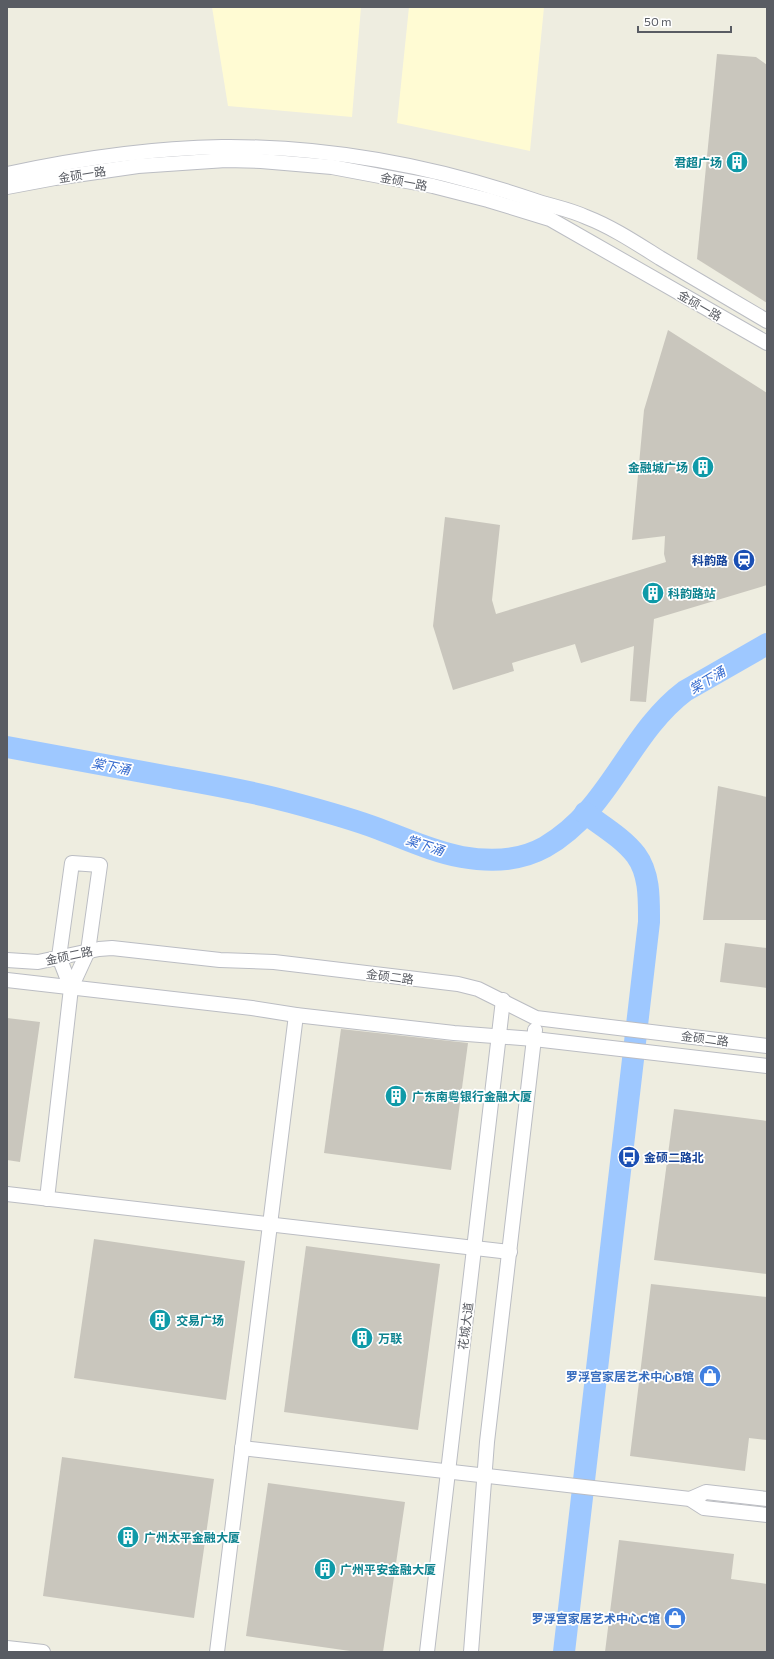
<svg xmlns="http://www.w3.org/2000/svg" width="774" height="1659" font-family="Commissioner,'Noto Sans SC',sans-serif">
<rect width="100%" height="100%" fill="#eeede0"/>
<g fill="#fffbd3">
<path d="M212 7H361L352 117 228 106Z"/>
<path d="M409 7H544L530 151 397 123Z"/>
</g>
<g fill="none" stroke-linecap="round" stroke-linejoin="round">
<g stroke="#9ec8ff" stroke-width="22">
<path d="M7 747C61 757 115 767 170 777 210 784 251 791 290 802 320 810 350 818 379 829 406 839 434 852 462 857 490 862 520 861 545 847 610 810 628 734 685 691L767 644"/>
<path d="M564 1652 649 922C649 900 650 874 636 855 623 838 602 826 585 813"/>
</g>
</g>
<g fill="#c9c6bd">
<path d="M717 54 756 57 767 65V303L697 259Z"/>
<path d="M668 330 767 393V585L654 619 646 702 630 701 634 646 581 663 575 644 512 663 514 671 453 690 433 626 445 517 500 525 492 600 496 614 666 562 664 554 665 536 632 540 644 410Z"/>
<path d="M718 786 767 797V920H703Z"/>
<path d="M725 943 767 948V988L720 982Z"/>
<path d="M7 1018 40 1022 20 1162 7 1160Z"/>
<path d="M341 1029 468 1043 451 1170 324 1153Z"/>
<path d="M674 1109 767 1121V1274L654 1260Z"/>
<path d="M94 1239 245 1261 226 1400 74 1378Z"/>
<path d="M306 1246 440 1264 418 1430 284 1412Z"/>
<path d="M651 1284 767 1297V1440L749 1438 745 1471 630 1456Z"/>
<path d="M62 1457 214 1479 194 1618 43 1596Z"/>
<path d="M268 1483 405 1502 383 1652H357L246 1636Z"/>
<path d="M619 1540 734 1554 731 1579 767 1584V1652H605Z"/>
</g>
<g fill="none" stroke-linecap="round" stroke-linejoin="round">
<g stroke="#bbbdc3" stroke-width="16">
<g id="minor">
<path d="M7 174C77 159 150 148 222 147 327 146 433 166 533 200 550 206 569 209 586 217 612 227 636 243 660 258 696 279 731 300 767 321"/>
<path d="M7 187 55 178 138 166 226 160 261 161 332 167 433 186 488 200 550 219 767 343"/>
<path d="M7 960 38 962 99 949 112 948 220 960 274 962 458 984 478 989 536 1018 767 1046"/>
<path d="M7 980 252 1008 296 1015 454 1033 534 1039 767 1066"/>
<path d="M7 1194 510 1252"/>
<path d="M47 1199 71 988 88 951 100 865 72 863 59 957 71 988"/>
<path d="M242 1448 690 1499 704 1508 767 1515"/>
<path d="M690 1499 706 1492 767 1499"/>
<path d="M7 1648 43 1652"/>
<path d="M217 1652 296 1015"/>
<path d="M427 1652 503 1000"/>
<path d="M471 1652 487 1442 535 1030"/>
</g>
</g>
<use href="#minor" stroke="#fff" stroke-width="14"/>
</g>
<defs>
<g id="building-disc" transform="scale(1.15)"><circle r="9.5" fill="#0f9aa8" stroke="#fff"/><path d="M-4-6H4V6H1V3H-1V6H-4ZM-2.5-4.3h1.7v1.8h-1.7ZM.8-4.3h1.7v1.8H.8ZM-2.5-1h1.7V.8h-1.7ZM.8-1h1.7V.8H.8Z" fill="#fff"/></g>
<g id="station-disc" transform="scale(1.15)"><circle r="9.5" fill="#1a4fb4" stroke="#fff"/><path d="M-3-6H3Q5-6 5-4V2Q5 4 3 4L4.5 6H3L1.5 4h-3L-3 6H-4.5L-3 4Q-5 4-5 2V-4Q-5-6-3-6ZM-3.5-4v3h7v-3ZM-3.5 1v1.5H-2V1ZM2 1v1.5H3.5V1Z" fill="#fff"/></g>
<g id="bus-disc" transform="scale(1.15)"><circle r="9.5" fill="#1a4fb4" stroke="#fff"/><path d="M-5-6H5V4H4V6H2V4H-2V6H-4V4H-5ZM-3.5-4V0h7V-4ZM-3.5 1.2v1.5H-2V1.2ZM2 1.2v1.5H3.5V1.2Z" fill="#fff"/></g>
<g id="shop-disc" transform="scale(1.15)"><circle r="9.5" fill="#3f7fe0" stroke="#fff"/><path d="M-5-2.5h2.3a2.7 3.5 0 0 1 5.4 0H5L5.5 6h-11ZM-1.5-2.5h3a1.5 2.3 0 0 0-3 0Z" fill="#fff"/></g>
</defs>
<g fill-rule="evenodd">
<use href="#building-disc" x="737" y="162"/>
<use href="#building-disc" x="703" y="467"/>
<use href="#station-disc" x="744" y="560"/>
<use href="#building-disc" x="653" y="593"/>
<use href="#building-disc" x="396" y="1096"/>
<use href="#bus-disc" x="629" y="1157"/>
<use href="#building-disc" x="160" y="1320"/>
<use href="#building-disc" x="362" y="1338"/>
<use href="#shop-disc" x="710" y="1376"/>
<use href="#building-disc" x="128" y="1537"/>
<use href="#building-disc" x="325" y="1569"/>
<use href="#shop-disc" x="675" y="1618"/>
</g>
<g text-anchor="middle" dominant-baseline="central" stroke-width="3.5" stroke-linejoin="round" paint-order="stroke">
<g font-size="12" font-weight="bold" fill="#0d838f" stroke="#fff" text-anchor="start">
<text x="722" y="162" text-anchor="end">君超广场</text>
<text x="688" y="467" text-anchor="end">金融城广场</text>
<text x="668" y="593">科韵路站</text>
<text x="412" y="1096">广东南粤银行金融大厦</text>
<text x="176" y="1320">交易广场</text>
<text x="378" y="1338">万联</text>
<text x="144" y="1537">广州太平金融大厦</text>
<text x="340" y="1569">广州平安金融大厦</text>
</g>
<g font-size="12" fill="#595c63" stroke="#fff">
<text transform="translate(82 174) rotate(-9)">金硕一路</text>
<text transform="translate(404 181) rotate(11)">金硕一路</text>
<text transform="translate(700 305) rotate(30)">金硕一路</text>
<text transform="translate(69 955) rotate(-12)">金硕二路</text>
<text transform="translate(390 976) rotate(7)">金硕二路</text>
<text transform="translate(705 1038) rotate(7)">金硕二路</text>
<text transform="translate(465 1326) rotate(-83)">花城大道</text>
</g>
<g font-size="12" font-weight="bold" fill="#164399" stroke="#fff" text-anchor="end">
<text x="728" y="560">科韵路</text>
<text x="644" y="1157" text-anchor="start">金硕二路北</text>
</g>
<g font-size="12" font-weight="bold" fill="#366cbe" stroke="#fff" text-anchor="end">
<text x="694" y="1376">罗浮宫家居艺术中心B馆</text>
<text x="660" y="1618">罗浮宫家居艺术中心C馆</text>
</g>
<g font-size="13" font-style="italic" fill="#366bce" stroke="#fff">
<text transform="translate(707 680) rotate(-31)">棠下涌</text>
<text transform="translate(111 766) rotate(11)">棠下涌</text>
<text transform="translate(425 845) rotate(18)">棠下涌</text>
</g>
</g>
<rect width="774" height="1659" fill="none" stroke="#595c63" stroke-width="16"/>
<path d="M638 26v6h93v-6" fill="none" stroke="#595c63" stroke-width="2"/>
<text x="644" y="26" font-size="12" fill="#595c63" stroke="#ffffff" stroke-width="3" paint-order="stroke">50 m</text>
</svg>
